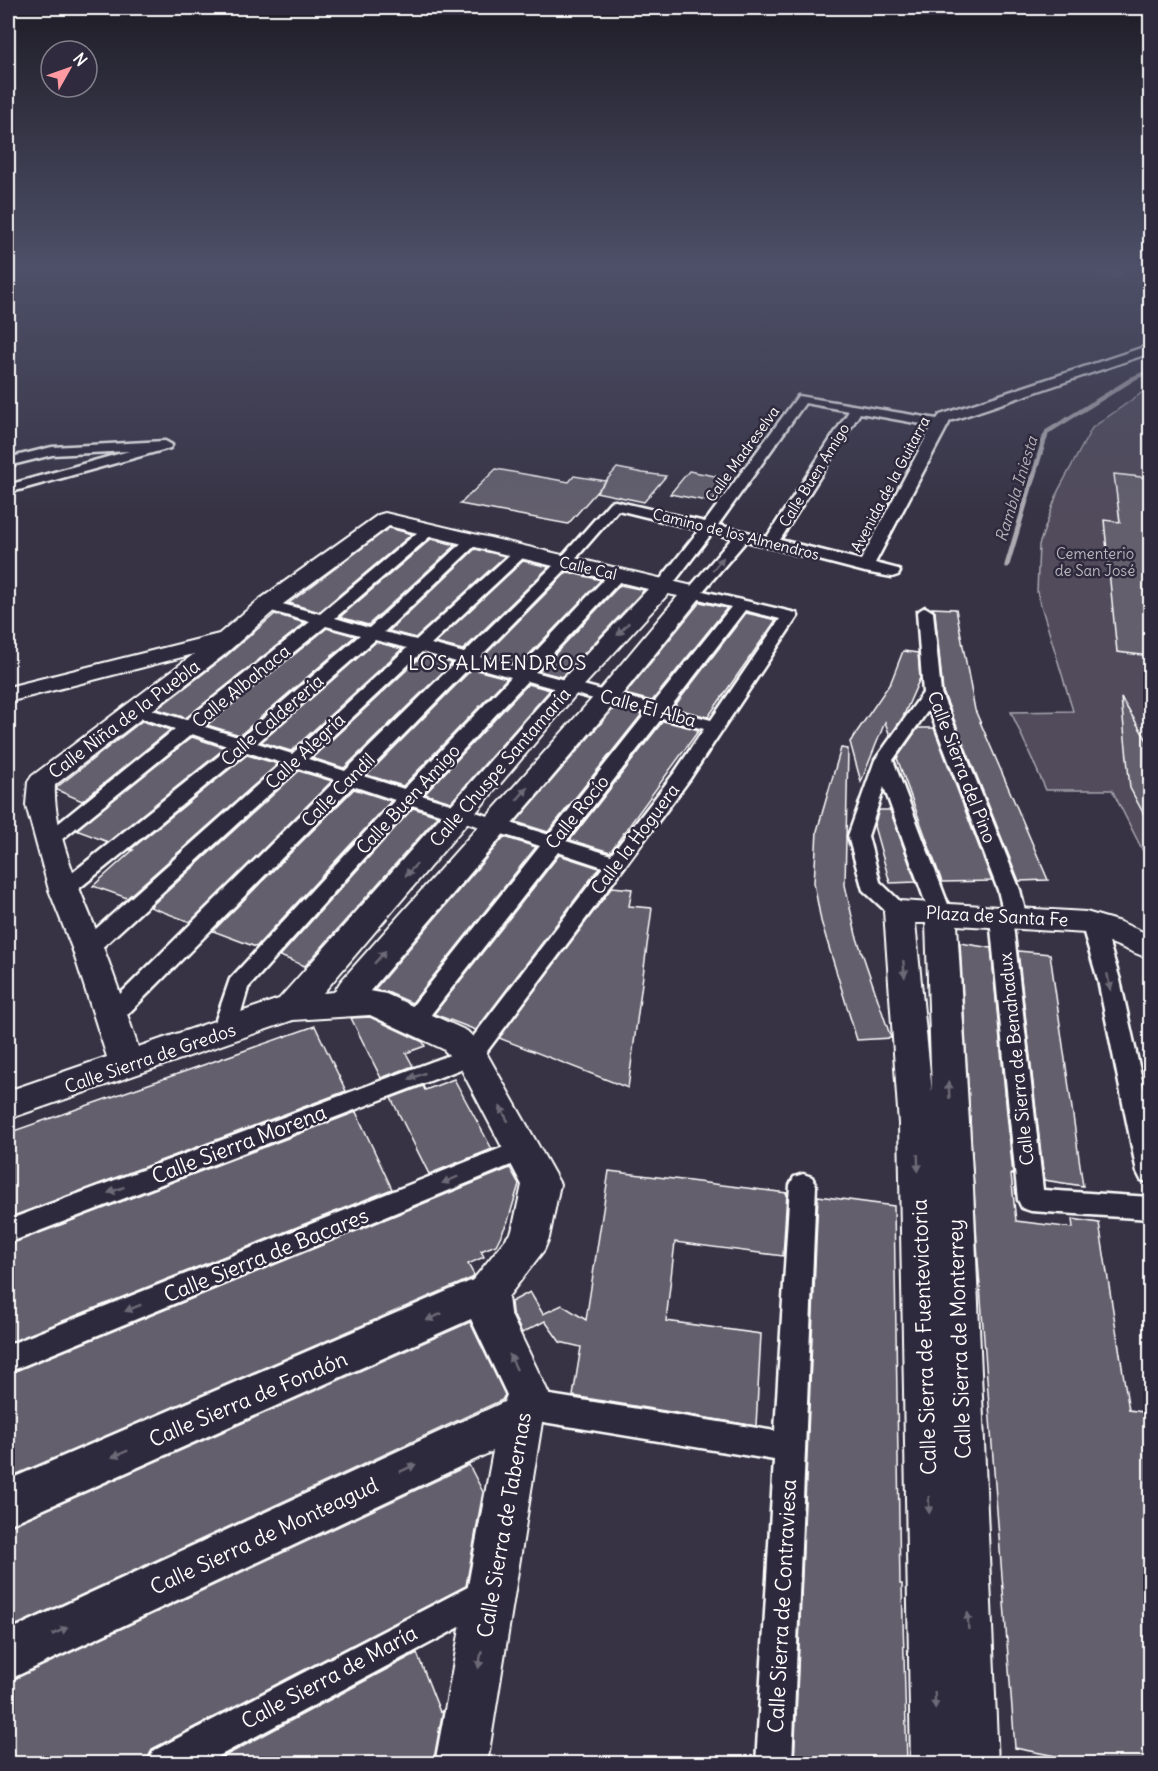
<svg xmlns="http://www.w3.org/2000/svg" width="1158" height="1771" font-family="Delius,sans-serif">
<rect width="100%" height="100%" fill="#373345"/>
<filter id="ink" filterUnits="userSpaceOnUse"><feTurbulence type="fractalNoise" baseFrequency=".0167" numOctaves="2"/><feDisplacementMap in="SourceGraphic" scale="12" xChannelSelector="R" yChannelSelector="G"/><feConvolveMatrix kernelMatrix="1 2 1 2 8 2 1 2 1" color-interpolation-filters="sRGB"/></filter>
<g filter="url(#ink)">
<path fill="#514c5c" stroke="#a8a6ae" stroke-width="1.5" d="M1150 387V865L1112 790H1046L1011 712 1073 711 1037 592 1039 545 1058 491 1092 428Z"/>
<g fill="none" stroke-linecap="round" stroke-linejoin="round">
<path stroke="#adabb2" stroke-width="4.5" d="M1045 439 1047 432 1134 378 1150 371"/>
<path stroke="#adabb2" stroke-width="5" d="M1007 565 1045 437"/>
<path fill="#76737f" fill-rule="evenodd" d="M1101 267 1122 271 1124 274 1117 278 1094 274 1092 271 1094 268Z"/>
</g>
<g fill="#635f6d" stroke="#fff" stroke-width="1.5">
<path d="M617 468 643 473 666 476 644 502 596 492Z"/>
<path d="M496 469 569 482 574 476 606 481 568 524 460 504Z"/>
<path d="M689 471 730 479 712 502 670 494Z"/>
<path d="M1114 474 1150 478V656L1117 652 1104 520 1120 522Z"/>
<path d="M389 528 412 534 319 612 289 603Z"/>
<path d="M431 539 456 545 368 625 340 617Z"/>
<path d="M475 549 505 556 415 638 389 631Z"/>
<path d="M523 561 549 567 463 650 435 643Z"/>
<path d="M567 572 601 580 519 665 484 656Z"/>
<path d="M620 585 644 590 562 677 539 671Z"/>
<path d="M700 602 727 608 652 701 625 694Z"/>
<path d="M932 608 956 609 975 710 1048 880 1019 881 943 692 935 612Z"/>
<path d="M746 613 776 620 708 717 673 708Z"/>
<path d="M275 614 305 623 186 718 157 709 225 657Z"/>
<path d="M327 628 355 636 240 735 207 725Z"/>
<path d="M376 642 402 649 291 751 261 742Z"/>
<path d="M903 651 918 653 920 678 903 717 890 736 885 722 861 782 850 742 891 682Z"/>
<path d="M423 655 452 663 344 768 312 758Z"/>
<path d="M472 669 507 678 403 786 367 775Z"/>
<path d="M528 684 550 690 451 802 425 794Z"/>
<path d="M1121 698 1150 745V826L1130 788Z"/>
<path d="M615 707 642 714 548 832 516 822Z"/>
<path d="M142 721 170 730 82 801 57 790V787Z"/>
<path d="M663 721 699 730 610 852 570 840Z"/>
<path d="M918 728H934L992 881 942 882 897 758Z"/>
<path d="M192 737 225 748 108 842 76 830Z"/>
<path d="M841 748 848 749 845 885 856 935 891 1038 857 1040 821 921 814 883 817 831Z"/>
<path d="M247 755 278 764 127 898 93 886 133 850H130Z"/>
<path d="M299 771 332 781 190 922 150 907Z"/>
<path d="M354 789 391 801 256 947 213 931Z"/>
<path d="M413 808 438 816 305 966 280 956Z"/>
<path d="M879 810H890L916 882 890 883 874 826Z"/>
<path d="M504 837 536 847 412 1003 387 992 374 990Z"/>
<path d="M559 855 599 868 476 1030 434 1014Z"/>
<path d="M612 887 632 889 629 906 652 908 628 1088 499 1038Z"/>
<path d="M960 943 991 948 1013 1175 1011 1174 1016 1221 1073 1228 1072 1219 1099 1223 1129 1410 1150 1413V1764H1096L1015 1748 978 1260Z"/>
<path d="M1018 951 1050 954 1083 1186 1044 1180Z"/>
<path d="M370 1017 423 1042 425 1046 406 1053 413 1066 381 1078 351 1018Z"/>
<path d="M315 1026 346 1091 8 1218V1133Z"/>
<path d="M454 1079 492 1149 429 1174 391 1098 423 1086 425 1090Z"/>
<path d="M356 1112 392 1189 8 1343V1245Z"/>
<path d="M510 1168 519 1184 508 1221 496 1245 481 1251 484 1257 468 1264 474 1275 472 1278 8 1478V1374Z"/>
<path d="M609 1171 787 1193 783 1256 675 1242 666 1321 761 1334 756 1426 573 1396 581 1347 560 1342 545 1321 522 1333 512 1312 511 1302 530 1292 543 1314 562 1305 586 1320Z"/>
<path d="M818 1196 894 1206 900 1584H902L907 1764H794Z"/>
<path d="M470 1322 505 1395 502 1400 8 1629V1527Z"/>
<path d="M469 1465 483 1492 466 1586 152 1749 146 1764H8V1682Z"/>
<path d="M417 1653 440 1712 443 1710 433 1764H210Z"/>
</g>
<g fill="none" stroke-linecap="round" stroke-linejoin="round">
<g stroke="#fff" stroke-width="5">
<g id="street">
<path d="M1150 345V353L950 421 875 563 898 569 900 572 898 575 892 577 865 572 746 541 703 591 796 613 798 616 689 780 479 1062 8 1243V1220L463 1050 603 867 558 852 422 1026 414 1029 406 1026 402 1020 406 1014 540 846 412 805 248 988 238 1023 245 1030 241 1036 233 1039 217 1034 213 1028 230 979 395 800 353 786 119 1023 111 1026 103 1023 99 1017 103 1011 336 780 298 768 96 953 88 956 80 953 77 948 80 943 282 763 247 752 71 895 64 897 57 895 53 890 57 885 230 747 192 734 56 844 49 845 42 844 39 839 175 729 129 714 126 710 129 706 135 705 186 720 310 622 261 608 259 605 261 602 267 600 320 614 424 527H434L436 530 434 533 335 618 369 628 468 537H478L481 540 478 543 384 632 416 640 516 549H526L529 552 526 555 431 644 464 653 560 559 610 502 615 501 705 522 798 396 937 419 940 415ZM805 403 849 411 767 537 718 525ZM860 413 932 426 861 560 780 540ZM618 510 699 530 655 586 663 591 669 589 712 533 732 538 685 593 687 596 731 607 653 704 535 672 623 578 625 575 623 572H611L520 668 480 657 570 565ZM745 610 780 619 711 720 669 709ZM326 626 360 635 241 738 202 726ZM375 640 407 648 292 754 257 743ZM422 652 456 662 345 771 308 759ZM471 666 511 677 404 789 363 776ZM527 681 646 713 549 835 421 795ZM662 718 704 729 675 772 611 855 566 841Z"/>
<path d="M165 441 172 445 170 448 8 493V485L129 451 52 455 8 466V458L52 447Z"/>
<path d="M925 607 933 612 941 693 1020 890 1027 919 1024 924 1013 925 1043 1190 1150 1197V1219L1031 1211 1022 1208 1018 1200 990 918 993 913 1003 911 998 890 929 709 893 760 952 915 949 920 941 922 933 920 930 915 884 787 868 836 880 882 910 911 907 916 899 918 891 916 863 890 848 836 875 760 923 693 917 612Z"/>
<path d="M1093 918 1101 921 1104 926 1120 980 1150 1116V1183L1141 1180 1137 1172 1098 980 1082 926 1085 921Z"/>
<path d="M524 1139 533 1142 537 1149 533 1156 8 1372V1345Z"/>
<path d="M803 1174 812 1177 816 1185 792 1764H756L774 1460 525 1419 514 1415 510 1405 514 1395 525 1391 775 1431 790 1185 794 1177Z"/>
<path d="M489 1576 501 1581 506 1593 501 1605 204 1764H148L153 1751Z"/>
</g>
</g>
<g stroke="#fff" stroke-width="4">
<g id="secondary">
<path d="M385 513 701 588 704 593 616 702 370 991 386 994 467 1031 483 1047 560 1184 549 1238 544 1250 508 1297 510 1313 549 1394 543 1416 487 1764H435L493 1451 8 1680V1631L504 1402 507 1395 471 1319 8 1525V1480L473 1280 512 1231 522 1185 459 1065 443 1049 370 1015 293 1020 8 1119V1091L107 1057 72 948 49 890 26 805 28 782 32 776 194 654 8 702V687L219 634 259 600 378 515ZM389 526 648 589 560 682 279 999 138 1047C127 1014 116 980 103 947 85 901 52 833 55 785L224 655 275 610ZM668 594 678 596 598 692 341 981 334 992 323 993 578 692Z"/>
<path d="M899 901 1086 912 1120 922 1150 935V959L1086 933 957 925 973 1189 998 1764H911L899 1124 884 911 888 904ZM915 923H926L932 1092Z"/>
</g>
</g>
<use href="#street" fill="#2f2a3d" fill-rule="evenodd"/>
<use href="#secondary" fill="#2f2a3d" fill-rule="evenodd"/>
</g>
<defs><path id="oneway-solid" d="M-6-.8H1V-3.2L6.5 0L1 3.2V.8H-6Z" transform="scale(1.5)"/></defs>
<g fill="#6d6a77">
<use href="#oneway-solid" transform="translate(718 564) rotate(-50)"/>
<use href="#oneway-solid" transform="translate(623 629) rotate(133)"/>
<use href="#oneway-solid" transform="translate(522 794) rotate(-49)"/>
<use href="#oneway-solid" transform="translate(411 870) rotate(131)"/>
<use href="#oneway-solid" transform="translate(380 957) rotate(-49)"/>
<use href="#oneway-solid" transform="translate(904 969) rotate(85)"/>
<use href="#oneway-solid" transform="translate(1109 982) rotate(78)"/>
<use href="#oneway-solid" transform="translate(417 1076) rotate(159)"/>
<use href="#oneway-solid" transform="translate(949 1090) rotate(-93)"/>
<use href="#oneway-solid" transform="translate(504 1114) rotate(-119)"/>
<use href="#oneway-solid" transform="translate(918 1163) rotate(88)"/>
<use href="#oneway-solid" transform="translate(450 1180) rotate(157)"/>
<use href="#oneway-solid" transform="translate(116 1190) rotate(159)"/>
<use href="#oneway-solid" transform="translate(133 1308) rotate(158)"/>
<use href="#oneway-solid" transform="translate(434 1317) rotate(156)"/>
<use href="#oneway-solid" transform="translate(513 1362) rotate(-116)"/>
<use href="#oneway-solid" transform="translate(120 1454) rotate(157)"/>
<use href="#oneway-solid" transform="translate(408 1468) rotate(-25)"/>
<use href="#oneway-solid" transform="translate(929 1505) rotate(88)"/>
<use href="#oneway-solid" transform="translate(968 1621) rotate(-92)"/>
<use href="#oneway-solid" transform="translate(60 1631) rotate(-25)"/>
<use href="#oneway-solid" transform="translate(480 1660) rotate(100)"/>
<use href="#oneway-solid" transform="translate(935 1700) rotate(88)"/>
</g>
</g>
<linearGradient id="sky" x2="0" y2="1"><stop stop-color="#1e1c26"/><stop offset="0.52" stop-color="#4d5068"/><stop offset="1" stop-color="#4d5068" stop-opacity="0"/></linearGradient>
<rect width="1158" height="515" fill="url(#sky)"/>
<g text-anchor="middle" dominant-baseline="central" stroke-width="5" stroke-linejoin="round" paint-order="stroke">
<g font-size="15" fill="#fff" stroke="#2f2a3d">
<text transform="translate(742 454) rotate(-54)">Calle Madreselva</text>
<text transform="translate(814 475) rotate(-58)">Calle Buen Amigo</text>
<text transform="translate(890 484) rotate(-62)">Avenida de la Guitarra</text>
<text transform="translate(736 534) rotate(14)">Camino de los Almendros</text>
<text transform="translate(588 568) rotate(13)">Calle Cal</text>
</g>
<g font-size="15" fill="#b9b7be" stroke="#2f2a3d">
<text x="1095" y="553">Cementerio<tspan x="1095" dy="17">de San José</tspan></text>
</g>
<g font-size="16" font-style="italic" fill="#b4b2b9" stroke="#2f2a3d">
<text transform="translate(1016 489) rotate(-73)">Rambla Iniesta</text>
</g>
<g font-size="18" fill="#fff" stroke="#2f2a3d">
<text transform="translate(241 686) rotate(-39)">Calle Albahaca</text>
<text transform="translate(648 708) rotate(15)">Calle El Alba</text>
<text transform="translate(124 719) rotate(-37)">Calle Niña de la Puebla</text>
<text transform="translate(272 720) rotate(-41)">Calle Calderería</text>
<text transform="translate(305 751) rotate(-43)">Calle Alegría</text>
<text transform="translate(500 767) rotate(-49)">Calle Chuspe Santamaría</text>
<text transform="translate(962 767) rotate(69)">Calle Sierra del Pino</text>
<text transform="translate(338 790) rotate(-45)">Calle Candil</text>
<text transform="translate(408 799) rotate(-47)">Calle Buen Amigo</text>
<text transform="translate(577 812) rotate(-51)">Calle Rocío</text>
<text transform="translate(635 839) rotate(-53)">Calle la Hoguera</text>
<text transform="translate(997 916) rotate(3)">Plaza de Santa Fe</text>
<text transform="translate(150 1058) rotate(-19)">Calle Sierra de Gredos</text>
<text transform="translate(1016 1059) rotate(-96)">Calle Sierra de Benahadux</text>
</g>
<g font-size="20" letter-spacing="1.5" fill="#fff" stroke="#2f2a3d">
<text x="498" y="662">LOS ALMENDROS</text>
</g>
<g font-size="21" fill="#fff" stroke="#2f2a3d">
<text transform="translate(239 1144) rotate(-21)">Calle Sierra Morena</text>
<text transform="translate(266 1255) rotate(-22)">Calle Sierra de Bacares</text>
<text transform="translate(924 1337) rotate(-92)">Calle Sierra de Fuentevictoria</text>
<text transform="translate(959 1339) rotate(-92)">Calle Sierra de Monterrey</text>
<text transform="translate(248 1399) rotate(-23)">Calle Sierra de Fondón</text>
<text transform="translate(504 1525) rotate(-80)">Calle Sierra de Tabernas</text>
<text transform="translate(264 1536) rotate(-25)">Calle Sierra de Monteagud</text>
<text transform="translate(782 1606) rotate(-87)">Calle Sierra de Contraviesa</text>
<text transform="translate(329 1677) rotate(-28)">Calle Sierra de María</text>
</g>
</g>
<rect width="1158" height="1771" fill="none" stroke="#2f2a3d" stroke-width="30"/>
<rect x="15" y="15" width="1128" height="1741" fill="none" stroke="#fff" stroke-width="2" filter="url(#ink)"/>
<g transform="translate(69 69) rotate(50)"><circle r="28" fill="#2f2a3d" stroke="#827f8b" stroke-width="1.5"/>
<path d="M0-4.5L10 22L0 15L-10 22Z" fill="#ff9aa2"/>
<text y="-9" font-size="16" font-weight="bold" text-anchor="middle" fill="#ffffff">N</text>
</g>
</svg>
